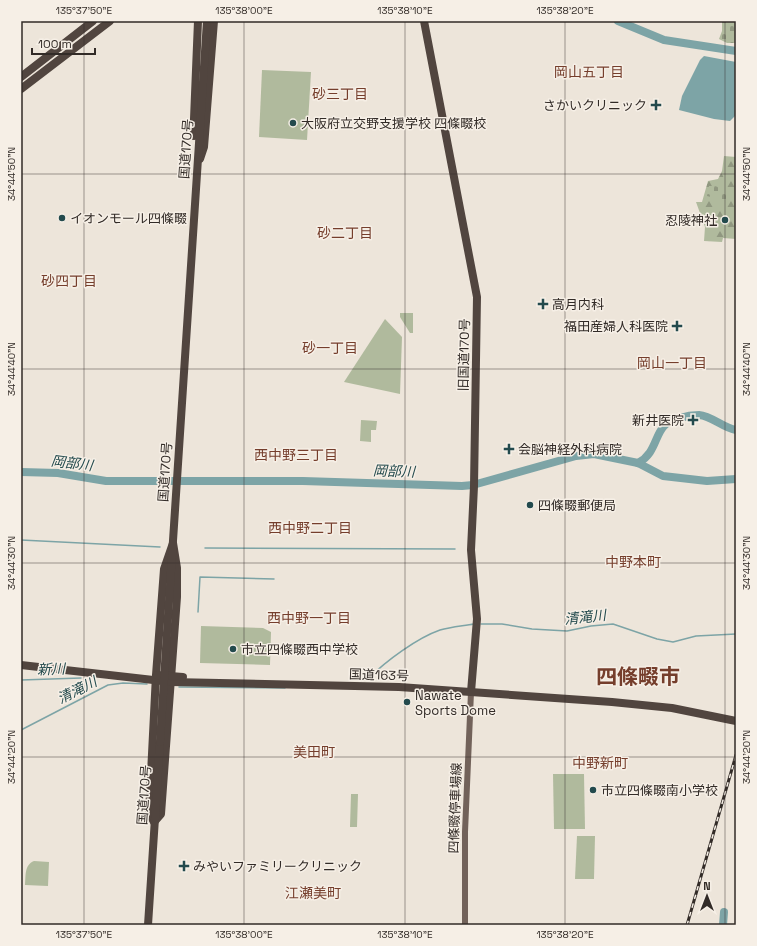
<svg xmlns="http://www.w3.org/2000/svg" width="757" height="946" font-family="'Space Grotesk','Noto Sans JP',sans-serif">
<defs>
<pattern id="forest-firs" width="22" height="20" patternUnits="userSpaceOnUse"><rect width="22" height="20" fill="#b0ba9d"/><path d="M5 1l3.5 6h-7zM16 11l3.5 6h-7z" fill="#909780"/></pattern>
<pattern id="cemetery-stones" width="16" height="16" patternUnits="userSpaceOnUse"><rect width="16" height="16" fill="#b0ba9d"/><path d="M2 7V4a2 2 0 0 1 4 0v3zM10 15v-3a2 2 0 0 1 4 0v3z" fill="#909780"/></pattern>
</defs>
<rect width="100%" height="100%" fill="#ede5da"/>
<g fill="#b0ba9d">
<path d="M262 70 311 72 307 140 259 137Z"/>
<path d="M400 313H413V333H410L400 317Z"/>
<path d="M385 319 402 337 400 394 344 382Z"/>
<path d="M361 420 377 421 376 430H371V442L360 441Z"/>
<path d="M201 626 263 628 271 632 270 665 200 663Z"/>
<path d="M553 774H584L585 829H554Z"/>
<path d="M351 794H358L357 827H350Z"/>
<path d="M577 836H595L594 879H575Z"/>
<path d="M34 861 49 862 48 886 25 885C26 876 24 865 34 861Z"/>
</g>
<path fill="url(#forest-firs)" d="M724 156 736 157V239L723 238 722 242 704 241 705 227 696 202H702L708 181 718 179 722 171Z"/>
<g fill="url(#cemetery-stones)">
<path d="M722 21H736V43H727L719 39 722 31Z"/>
<path d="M709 186H715L730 191 729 195 723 202 711 201V197L707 196Z"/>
</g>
<path fill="#7da4a6" d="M704 56 736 62V115L730 121 714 119 679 110 682 96 700 60Z"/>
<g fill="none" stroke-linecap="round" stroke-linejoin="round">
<g stroke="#7da4a6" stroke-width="1.5">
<path d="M21 540 160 547"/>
<path d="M205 548 455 549"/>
<path d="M198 612 200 577 274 579"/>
<path d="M481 624H502L532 629 567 631 591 626 613 624 657 639 673 642 696 636 736 634"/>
<path d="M369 678C386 661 417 638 440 630 451 627 463 626 474 624"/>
<path d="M21 680 81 678"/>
<path d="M179 687 285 688"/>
<path d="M21 730 108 685 123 683 147 684"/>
</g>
<g stroke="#7da4a6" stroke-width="8">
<path d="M618 21 664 40 736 51"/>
<path d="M638 463C662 450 651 423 680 418 686 416 692 415 699 415 712 416 723 428 736 430"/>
<path d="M21 472 58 473 106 481H303L462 486 473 485 576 456 594 454 638 463 663 476 707 481 736 479"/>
<path d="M723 925 724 912"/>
</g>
<path stroke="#72625a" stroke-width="6" d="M465 925V832L471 692"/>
<g stroke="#51453f" stroke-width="8">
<path d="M424 21 477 297 474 486 471 550 477 619 471 692"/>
<path d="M21 77 93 21"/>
<path d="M21 89 110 21"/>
<path d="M194 136V119L198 21"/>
<path d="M200 159 204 147 214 21"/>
<path d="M173 543 177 568V597L161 814 154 822 149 813 156 675 164 569Z"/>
<path d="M168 617 207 21"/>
<path d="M21 665 171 682 399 687 612 702 672 708 736 721"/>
<path d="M157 675 183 677"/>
<path d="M148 925 160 742"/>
</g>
<g stroke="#322b27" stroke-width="3">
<path id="rail" d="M687 925 736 755"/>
</g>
<use href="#rail" stroke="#f6efe6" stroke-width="1.5" stroke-dasharray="4.5" stroke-linecap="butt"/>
<path stroke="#51453f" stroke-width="8" d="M160 742 168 617"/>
</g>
<path fill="none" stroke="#322b27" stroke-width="1" stroke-opacity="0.45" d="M84 21V925M244 21V925M405 21V925M565 21V925M725 21V925M21 174H736M21 369H736M21 563H736M21 757H736"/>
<g fill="#234a4d" stroke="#f6efe6" stroke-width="1.5">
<path d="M654 99h4v4h4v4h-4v4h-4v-4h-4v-4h4z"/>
<circle cx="293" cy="123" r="4"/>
<circle cx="62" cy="218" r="4"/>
<circle cx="725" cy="220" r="4"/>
<path d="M541 298h4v4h4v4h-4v4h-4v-4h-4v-4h4z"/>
<path d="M675 320h4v4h4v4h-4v4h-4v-4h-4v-4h4z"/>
<path d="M691 414h4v4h4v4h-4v4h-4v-4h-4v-4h4z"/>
<path d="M507 443h4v4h4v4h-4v4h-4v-4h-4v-4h4z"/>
<circle cx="530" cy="505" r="4"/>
<circle cx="233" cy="649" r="4"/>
<circle cx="407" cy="702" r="4"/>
<circle cx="593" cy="790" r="4"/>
<path d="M182 860h4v4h4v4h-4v4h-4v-4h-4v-4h4z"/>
</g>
<g text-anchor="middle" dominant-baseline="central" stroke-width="3" stroke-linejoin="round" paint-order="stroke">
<g font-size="13" fill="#322b27" stroke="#f6efe6" text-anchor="start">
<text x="647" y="105" text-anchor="end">さかいクリニック</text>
<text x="301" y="123">大阪府立交野支援学校 四條畷校</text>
<text x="70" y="218">イオンモール四條畷</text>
<text x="717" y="220" text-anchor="end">忍陵神社</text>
<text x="552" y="304">高月内科</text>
<text x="668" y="326" text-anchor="end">福田産婦人科医院</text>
<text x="684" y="420" text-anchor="end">新井医院</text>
<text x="518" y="449">会脳神経外科病院</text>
<text x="538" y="505">四條畷郵便局</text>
<text x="241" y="649">市立四條畷西中学校</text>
<text x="415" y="695">Nawate<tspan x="415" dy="15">Sports Dome</tspan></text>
<text x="601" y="790">市立四條畷南小学校</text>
<text x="193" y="866">みやいファミリークリニック</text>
</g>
<g font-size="13" fill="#322b27" stroke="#f6efe6">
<text transform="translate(186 149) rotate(-86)">国道170号</text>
<text transform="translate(464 355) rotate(-89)">旧国道170号</text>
<text transform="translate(165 472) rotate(-86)">国道170号</text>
<text transform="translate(379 675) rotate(2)">国道163号</text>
<text transform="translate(144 795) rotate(-86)">国道170号</text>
<text transform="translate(455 808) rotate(-88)">四條畷停車場線</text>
</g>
<g font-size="14" fill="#753e2c" stroke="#f6efe6">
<text x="589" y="72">岡山五丁目</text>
<text x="340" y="94">砂三丁目</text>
<text x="345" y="233">砂二丁目</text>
<text x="69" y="281">砂四丁目</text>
<text x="330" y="348">砂一丁目</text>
<text x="672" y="363">岡山一丁目</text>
<text x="296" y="455">西中野三丁目</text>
<text x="310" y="528">西中野二丁目</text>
<text x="633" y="562">中野本町</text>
<text x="309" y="618">西中野一丁目</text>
<text x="314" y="752">美田町</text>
<text x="600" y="763">中野新町</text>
<text x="313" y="893">江瀬美町</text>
</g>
<g font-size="14" font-style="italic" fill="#234a4d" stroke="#f6efe6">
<text transform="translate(72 463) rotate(7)">岡部川</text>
<text transform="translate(394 471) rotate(2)">岡部川</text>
<text transform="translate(585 617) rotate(-6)">清滝川</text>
<text transform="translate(51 669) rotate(-2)">新川</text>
<text transform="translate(77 690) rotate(-27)">清滝川</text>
</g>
<g font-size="21" font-weight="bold" fill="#753e2c" stroke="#f6efe6">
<text x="638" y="676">四條畷市</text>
</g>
</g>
<rect width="757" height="946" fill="none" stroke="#f6efe6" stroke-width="44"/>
<g transform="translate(707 896)" stroke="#f6efe6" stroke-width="3" paint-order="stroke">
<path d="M0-3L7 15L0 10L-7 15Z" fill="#322b27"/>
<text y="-6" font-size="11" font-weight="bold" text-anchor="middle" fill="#322b27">N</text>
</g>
<path d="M32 48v6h63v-6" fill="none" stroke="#322b27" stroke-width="2"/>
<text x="38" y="48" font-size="12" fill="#322b27" stroke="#f6efe6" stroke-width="3" paint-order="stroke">100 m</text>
<rect x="22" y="22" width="713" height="902" fill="none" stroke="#322b27" stroke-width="1.5"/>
<g font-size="10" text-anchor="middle" fill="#322b27">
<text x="84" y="14">135°37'50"E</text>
<text x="244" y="14">135°38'00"E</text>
<text x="405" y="14">135°38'10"E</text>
<text x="565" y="14">135°38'20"E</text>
<text transform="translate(11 174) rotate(-90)" y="4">34°44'50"N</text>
<text transform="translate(746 174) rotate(-90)" y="4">34°44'50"N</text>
<text transform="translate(11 369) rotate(-90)" y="4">34°44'40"N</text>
<text transform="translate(746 369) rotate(-90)" y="4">34°44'40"N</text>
<text transform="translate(11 563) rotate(-90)" y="4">34°44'30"N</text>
<text transform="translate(746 563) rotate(-90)" y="4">34°44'30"N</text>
<text transform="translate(11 757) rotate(-90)" y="4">34°44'20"N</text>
<text transform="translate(746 757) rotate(-90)" y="4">34°44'20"N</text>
<text x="84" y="938">135°37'50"E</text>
<text x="244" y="938">135°38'00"E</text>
<text x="405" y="938">135°38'10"E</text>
<text x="565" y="938">135°38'20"E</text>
</g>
</svg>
